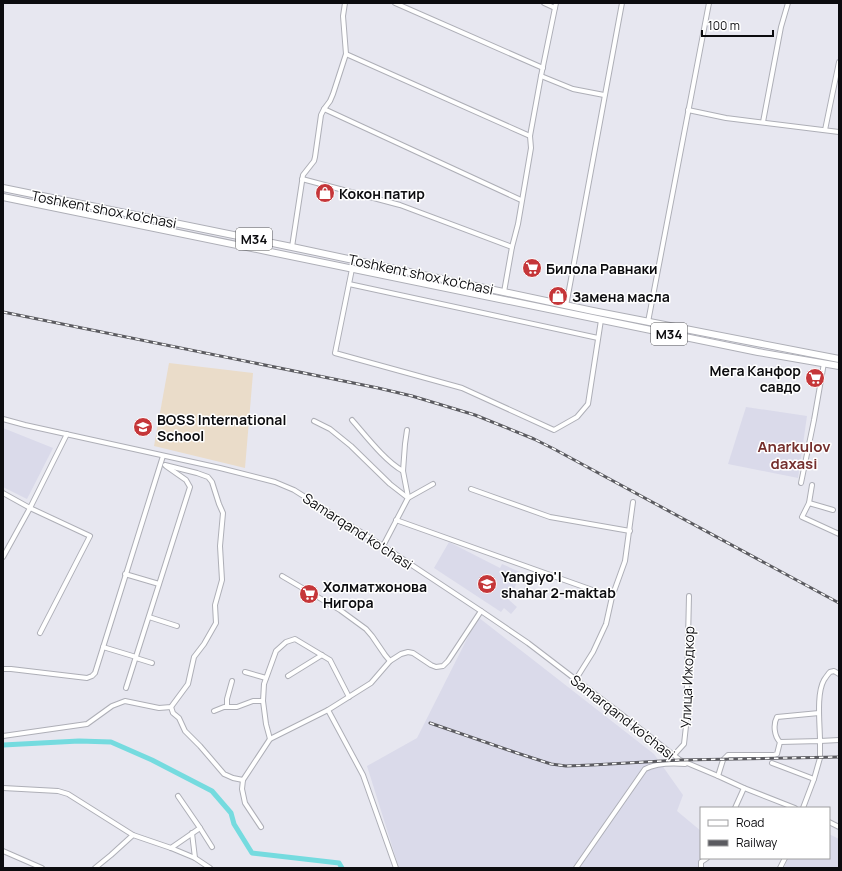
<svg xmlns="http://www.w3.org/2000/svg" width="842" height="871" font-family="Manrope,sans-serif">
<rect width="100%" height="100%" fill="#e7e7f0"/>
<path fill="#eadcc9" d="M169 363 253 373 245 468 154 446Z"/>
<g fill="#dadaea">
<path d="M746 407 807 416 798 478 728 464Z"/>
<path d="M3 428 53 448 27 499 3 487Z"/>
<path d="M449 542 500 568 502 564 520 572 512 596 509 600 517 607 511 614 504 608 501 612 434 568Z"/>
<path d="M478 617 654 754 683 795 677 811 701 831V858L698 864V868H399L367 766 417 738Z"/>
<path d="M829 834 839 839V868H784L788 858H829Z"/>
</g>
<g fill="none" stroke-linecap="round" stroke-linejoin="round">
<path stroke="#75dbdf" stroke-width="5" d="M3 745 79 741 111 742 152 760 212 791 231 813 234 824 252 853 339 863 342 868"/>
<g stroke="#aeafb7" stroke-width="6">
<g id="street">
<path d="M395 3 543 68"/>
<path d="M544 3 555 8"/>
<path d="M346 54 530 136"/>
<path d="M541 76 573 89 604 95"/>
<path d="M324 109 521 200"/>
<path d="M688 110 726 118 839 132"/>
<path d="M763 122 781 27 788 3"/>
<path d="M825 130 839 62"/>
<path d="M302 179 400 205 512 247"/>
<path d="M292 247 303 175 314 161 315 157 321 115 324 109 330 101 333 94 346 54 343 16 345 3"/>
<path d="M352 269 335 353 462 388 554 430 577 417 588 404 601 320"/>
<path d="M349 284 598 338"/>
<path d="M504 292 512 247 518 224 531 148 530 136 541 76 556 3"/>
<path d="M566 306 622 3"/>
<path d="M648 322 709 3"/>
<path d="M3 419 25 425 220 468 275 482 294 490 383 546 481 611 528 643 630 721 680 760 718 776 744 788 795 808"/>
<path d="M352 420C366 436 385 461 403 471"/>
<path d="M314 421 330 429 351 446 390 484 408 498"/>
<path d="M407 430 405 444 403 471 408 497"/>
<path d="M801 483 814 420 824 363"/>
<path d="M471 489 550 517 630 531"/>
<path d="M3 493 30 508 90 536 40 633"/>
<path d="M809 503 812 485"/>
<path d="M833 510 809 503 802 517 839 534"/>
<path d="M396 520 612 597"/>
<path d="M383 546 408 498 433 484"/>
<path d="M3 557 30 508 67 434"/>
<path d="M125 574 159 584"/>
<path d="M282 576 340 610 366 629 372 636 385 655 390 661"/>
<path d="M149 617 177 626"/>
<path d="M103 647 136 657"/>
<path d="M136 658 152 663"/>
<path d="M3 669H11L87 678 92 676 95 673 163 456"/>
<path d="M245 672 266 678"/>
<path d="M839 674 834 671 830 672C828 674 826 677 824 680 816 694 820 725 820 741L839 740"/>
<path d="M288 676 322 655"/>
<path d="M576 679 593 652 606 624 612 597 625 561 633 502"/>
<path d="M126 688 190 487 186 480 166 466"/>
<path d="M171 707 173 713 179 718 185 731 200 746 224 774 233 778 243 780"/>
<path d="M227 707V699L232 681"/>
<path d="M328 710 363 775 396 868"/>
<path d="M214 711 224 707H237L253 701H263"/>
<path d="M3 736 87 724 112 706 125 701 159 708 171 707 188 684 194 657 204 644 216 623 215 605 222 580 220 546 223 513 219 504 212 482 208 477 197 473 165 465"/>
<path d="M270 739 266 724 263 701 264 684 276 651 286 642 295 639 330 660 349 697"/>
<path d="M674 755 684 744 686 726 689 596"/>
<path d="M772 763 814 779"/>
<path d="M718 776 723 760 728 755H774L777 754 780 742"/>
<path d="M3 788 58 791 68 794 133 835"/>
<path d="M178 796 200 828 212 847"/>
<path d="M735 808 744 788"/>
<path d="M803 808 814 779 820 758V741L780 742C774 736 773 724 777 717L819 713"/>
<path d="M829 822 839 827"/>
<path d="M261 827 245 803 242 789 243 780 270 739 328 710 371 683 390 661 401 654 408 652 413 653 431 665 436 667 443 666 448 661 481 611"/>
<path d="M192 833 195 858"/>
<path d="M171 848 200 828"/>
<path d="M3 851 42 868"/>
<path d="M95 868 111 855 133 835 171 848 195 858 210 868"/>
<path d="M576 868 645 769C657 763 672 763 685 764"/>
<path d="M701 868V862L707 858"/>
<path d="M780 868 785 858"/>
</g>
</g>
<g stroke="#aeafb7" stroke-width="8">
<g id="primary">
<path d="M3 188 292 247 593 311 839 359"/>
<path d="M3 197 758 352 839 366"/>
</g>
</g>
<use href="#street" stroke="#fff" stroke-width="4"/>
<use href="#primary" stroke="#fff" stroke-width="6"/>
<g stroke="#5b5b60" stroke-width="3">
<g id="rail">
<path d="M3 312 378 388 412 396 475 415 534 439 554 449 839 603"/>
<path d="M430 723 517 753 551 764 566 766 592 765 680 760 839 757"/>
</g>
</g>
<use href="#rail" stroke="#fff" stroke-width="1.5" stroke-dasharray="4.5" stroke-linecap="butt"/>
</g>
<defs>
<g id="shop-disc" transform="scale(1)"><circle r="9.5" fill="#c53639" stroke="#fff"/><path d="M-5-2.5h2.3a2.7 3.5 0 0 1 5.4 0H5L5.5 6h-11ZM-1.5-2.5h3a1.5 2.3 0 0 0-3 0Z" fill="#fff"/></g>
<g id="supermarket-disc" transform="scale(1)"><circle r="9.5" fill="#c53639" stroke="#fff"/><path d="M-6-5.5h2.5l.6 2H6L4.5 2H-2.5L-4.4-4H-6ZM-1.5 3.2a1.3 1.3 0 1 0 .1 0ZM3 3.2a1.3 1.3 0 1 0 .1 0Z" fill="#fff"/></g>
<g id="school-disc" transform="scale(1)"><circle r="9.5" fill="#c53639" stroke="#fff"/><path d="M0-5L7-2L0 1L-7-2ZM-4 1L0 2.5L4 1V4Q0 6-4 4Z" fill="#fff"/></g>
</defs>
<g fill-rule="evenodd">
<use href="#shop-disc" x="325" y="193"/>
<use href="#supermarket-disc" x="532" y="268"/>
<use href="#shop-disc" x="558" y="296"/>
<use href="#supermarket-disc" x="815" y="378"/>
<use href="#school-disc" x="143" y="427"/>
<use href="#school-disc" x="487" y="584"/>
<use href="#supermarket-disc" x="309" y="594"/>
</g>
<g text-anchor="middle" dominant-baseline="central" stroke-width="3" stroke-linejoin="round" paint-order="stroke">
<g fill="#fff" stroke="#555557" stroke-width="1">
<rect x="236" y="228" width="36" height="22" rx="3"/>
<rect x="651" y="323" width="36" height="22" rx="3"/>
</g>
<g font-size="13" font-weight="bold" fill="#0c0c0f">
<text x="254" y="239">M34</text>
<text x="669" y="334">M34</text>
</g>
<g font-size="14" font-weight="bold" fill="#0c0c0f" stroke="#fff" text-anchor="start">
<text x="339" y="193">Кокон патир</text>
<text x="546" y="268">Билола Равнаки</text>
<text x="572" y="296">Замена масла</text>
<text x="801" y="370" text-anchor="end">Мега Канфор<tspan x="801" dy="16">савдо</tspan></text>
<text x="157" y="419">BOSS International<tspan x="157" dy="16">School</tspan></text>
<text x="501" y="576">Yangiyo'l<tspan x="501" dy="16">shahar 2-maktab</tspan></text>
<text x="323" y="586">Холматжонова<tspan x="323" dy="16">Нигора</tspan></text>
</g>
<g font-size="14" fill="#0c0c0f" stroke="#fff">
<text transform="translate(104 209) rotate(11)">Toshkent shox ko'chasi</text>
<text transform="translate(421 274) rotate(12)">Toshkent shox ko'chasi</text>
<text transform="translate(358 531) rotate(33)">Samarqand ko'chasi</text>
<text transform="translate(687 677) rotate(-88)">Улица Ижодкор</text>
<text transform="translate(623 717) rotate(38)">Samarqand ko'chasi</text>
</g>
<g font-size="15" font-weight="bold" fill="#752f2d" stroke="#fff">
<text x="794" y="446">Anarkulov<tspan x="794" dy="17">daxasi</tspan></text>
</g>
</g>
<rect width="842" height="871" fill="none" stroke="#0c0c0f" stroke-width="8"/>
<rect x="700" y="807" width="130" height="52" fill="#ffffff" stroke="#9e9e9f"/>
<rect x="708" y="820" width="20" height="6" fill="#ffffff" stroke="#9e9e9f"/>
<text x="736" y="827" font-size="12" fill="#0c0c0f">Road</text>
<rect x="708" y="840" width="20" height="6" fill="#5b5b60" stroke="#9e9e9f"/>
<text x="736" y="847" font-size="12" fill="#0c0c0f">Railway</text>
<path d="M702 30v6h71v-6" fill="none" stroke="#0c0c0f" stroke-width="2"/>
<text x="708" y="30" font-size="12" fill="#0c0c0f" stroke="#ffffff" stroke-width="3" paint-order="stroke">100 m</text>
</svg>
